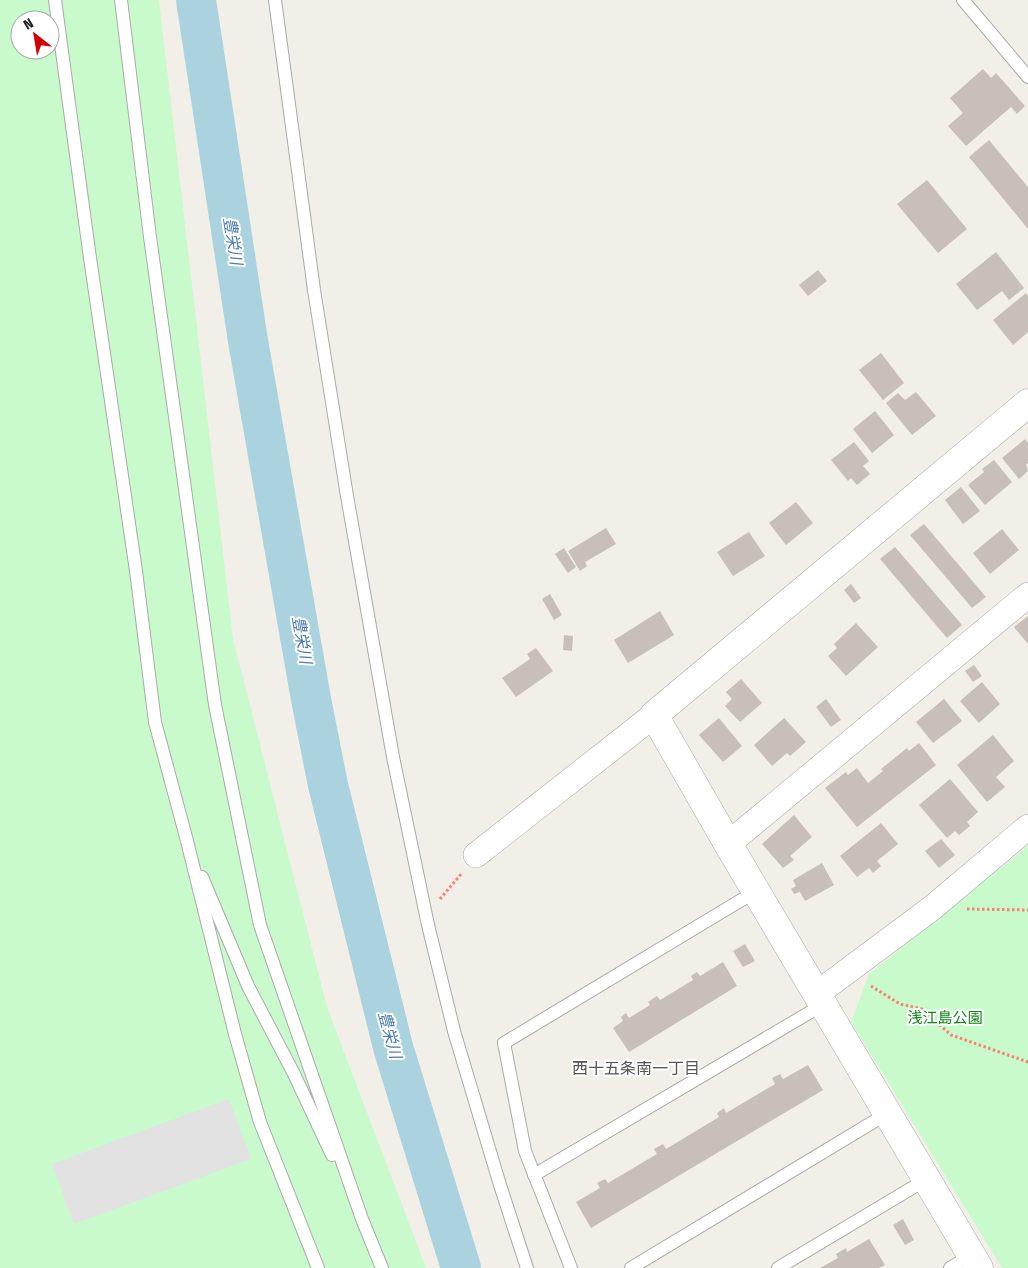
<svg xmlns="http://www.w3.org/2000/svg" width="1028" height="1268" font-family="'Fira Sans Condensed','Noto Sans JP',sans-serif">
<rect width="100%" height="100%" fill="#f2efe9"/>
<g fill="#c8facc" fill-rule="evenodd">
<path d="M0 0H159L233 639 327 1007 426 1268H0ZM20 20H50V50H20Z"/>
<path d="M1028 846V1268H1002L851 1022 869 974Z"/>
</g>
<path fill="#e2e2e2" d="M229 1099 251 1159 74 1224 52 1164Z"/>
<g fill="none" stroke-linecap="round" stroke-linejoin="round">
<path stroke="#aad3df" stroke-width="40" d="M196 0 248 341 311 699 328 785 393 1047 461 1268"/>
</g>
<g fill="#c7bfb8">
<path d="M983 69 991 78 996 73 1025 106 1017 114 1011 107 966 146 948 126 963 113 950 98Z"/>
<path d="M989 140 1028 187V229L969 157Z"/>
<path d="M927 180 967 229 938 253 897 204Z"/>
<path d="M996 252 1024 288 1009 300 1002 291 977 310 956 284Z"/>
<path d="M818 270 827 281 808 296 799 285Z"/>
<path d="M1026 293 1028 296V332L1013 345 993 320Z"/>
<path d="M881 353 904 383 883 400 859 370Z"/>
<path d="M916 392 936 416 912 435 886 403 898 393 905 400Z"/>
<path d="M875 411 894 435 872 453 853 429Z"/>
<path d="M1025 439 1028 443V463L1026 464 1028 471 1019 479 1002 458Z"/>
<path d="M854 442 869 461 863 466 870 474 857 485 851 478 848 481 831 460Z"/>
<path d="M994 460 1012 482 985 505 968 485 984 472 982 469Z"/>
<path d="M961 487 980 511 963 524 945 500Z"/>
<path d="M796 502 813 523 786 545 769 523Z"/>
<path d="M924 524 986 597 972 608 910 535Z"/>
<path d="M606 528 616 544 585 562 587 566 580 571 568 551Z"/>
<path d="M1002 529 1019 550 990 574 973 553Z"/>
<path d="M749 532 765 556 733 576 717 552Z"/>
<path d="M895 547 962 625 947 638 880 559Z"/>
<path d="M564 548 576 567 568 573 555 554Z"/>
<path d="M851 584 861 598 854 603 844 590Z"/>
<path d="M550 594 562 615 554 620 542 599Z"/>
<path d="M660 611 674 635 628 663 614 640Z"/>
<path d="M1028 616V644L1014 627Z"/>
<path d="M856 623 878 647 846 676 828 656 837 648 834 644Z"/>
<path d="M564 635 573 636 572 651 563 650Z"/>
<path d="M536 648 553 671 516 697 502 678 530 659 527 654Z"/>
<path d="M974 665 982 676 973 682 965 671Z"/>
<path d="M741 679 762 703 740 722 725 706 732 699 726 692Z"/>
<path d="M982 682 1000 704 979 723 960 701Z"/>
<path d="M826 699 841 720 831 727 816 707Z"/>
<path d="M944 699 962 721 933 743 916 722Z"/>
<path d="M719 718 742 746 723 762 699 735Z"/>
<path d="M784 718 806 742 790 756 787 753 772 766 754 745Z"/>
<path d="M993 735 1014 761 996 777 1005 787 987 802 957 765Z"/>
<path d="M919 743 936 765 857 827 825 788 846 772 848 775 857 768 868 783 883 771 881 769 907 748 909 751Z"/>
<path d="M950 779 978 812 967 822 970 826 959 835 955 831 947 838 919 805Z"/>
<path d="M794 815 812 837 790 856 794 860 783 868 762 844Z"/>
<path d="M881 823 898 844 877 861 881 866 873 873 869 868 857 877 840 856Z"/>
<path d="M941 839 955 855 939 868 925 851Z"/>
<path d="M822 863 834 885 805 901 800 892 794 894 791 889 796 886 793 880Z"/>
<path d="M745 944 755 961 743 967 733 951Z"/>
<path d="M723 962 737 986 629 1052 613 1028 623 1021 621 1017 626 1013 629 1018 650 1005 648 1002 657 996 660 1000 693 980 691 976 697 972 700 976Z"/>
<path d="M808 1065 823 1090 591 1228 576 1202 600 1188 597 1183 605 1179 608 1183 657 1154 654 1149 663 1144 666 1149 719 1117 717 1113 724 1108 726 1113 775 1084 772 1078 780 1074 783 1079Z"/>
<path d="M903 1219 914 1240 905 1245 893 1225Z"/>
<path d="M869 1239 885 1265 879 1268H820L838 1258 836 1254 846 1248 847 1252Z"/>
</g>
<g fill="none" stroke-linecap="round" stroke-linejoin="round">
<g stroke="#a9a9a9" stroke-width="14">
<g id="service">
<path d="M55 0 90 258 136 571 155 722 186 837 235 1034 260 1122 318 1268"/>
<path d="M121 0 150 237 215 705 260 925 362 1219 382 1268"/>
<path d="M275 0 314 290 347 496 393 757 428 925 454 1031 500 1185 527 1268"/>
<path d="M963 0 1028 77"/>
<path d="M202 877 248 986 294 1074 332 1155"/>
<path d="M534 1175 824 1004"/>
<path d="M571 1268 525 1151 504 1043 748 896"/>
<path d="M631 1268 888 1113"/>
<path d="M778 1268 927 1179"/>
<path d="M950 1268 972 1255"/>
</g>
</g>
<g stroke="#a9a9a9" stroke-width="26">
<g id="minor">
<path d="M728 844 1028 595"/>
<path d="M476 855 654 715"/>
<path d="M818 993 932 908 1028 827"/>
</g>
</g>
<g stroke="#a9a9a9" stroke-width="29">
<path id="tertiary" d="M979 1268 728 844 654 715 1028 403"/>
</g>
<g stroke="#fa8072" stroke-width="3" stroke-dasharray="2.5 2.5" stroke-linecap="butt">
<path d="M440 899 462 873"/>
<path d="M967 909 1028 910"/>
<path d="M871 986 900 1004 922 1009 951 1035 1028 1062"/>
</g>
<use href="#service" stroke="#fff" stroke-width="12"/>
<use href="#minor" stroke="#fff" stroke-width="25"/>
<use href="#tertiary" stroke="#fff" stroke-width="28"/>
</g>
<g text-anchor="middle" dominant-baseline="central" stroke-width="4" stroke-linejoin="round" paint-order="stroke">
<g font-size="15" fill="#0c8416" stroke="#fff">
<text x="945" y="1018">浅江島公園</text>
</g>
<g font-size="16" font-style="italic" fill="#4a7aab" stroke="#fff">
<text transform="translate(233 241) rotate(81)">豊栄川</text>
<text transform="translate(302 640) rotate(80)">豊栄川</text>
<text transform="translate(390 1035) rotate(75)">豊栄川</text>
</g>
<g font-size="16" fill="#555" stroke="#fff">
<text x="636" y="1068">西十五条南一丁目</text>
</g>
</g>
<g transform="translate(35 35) rotate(329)"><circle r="24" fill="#ffffff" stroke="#a7a7a7"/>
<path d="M0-4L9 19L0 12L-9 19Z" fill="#d40000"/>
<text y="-8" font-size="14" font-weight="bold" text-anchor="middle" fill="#222222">N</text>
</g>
</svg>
